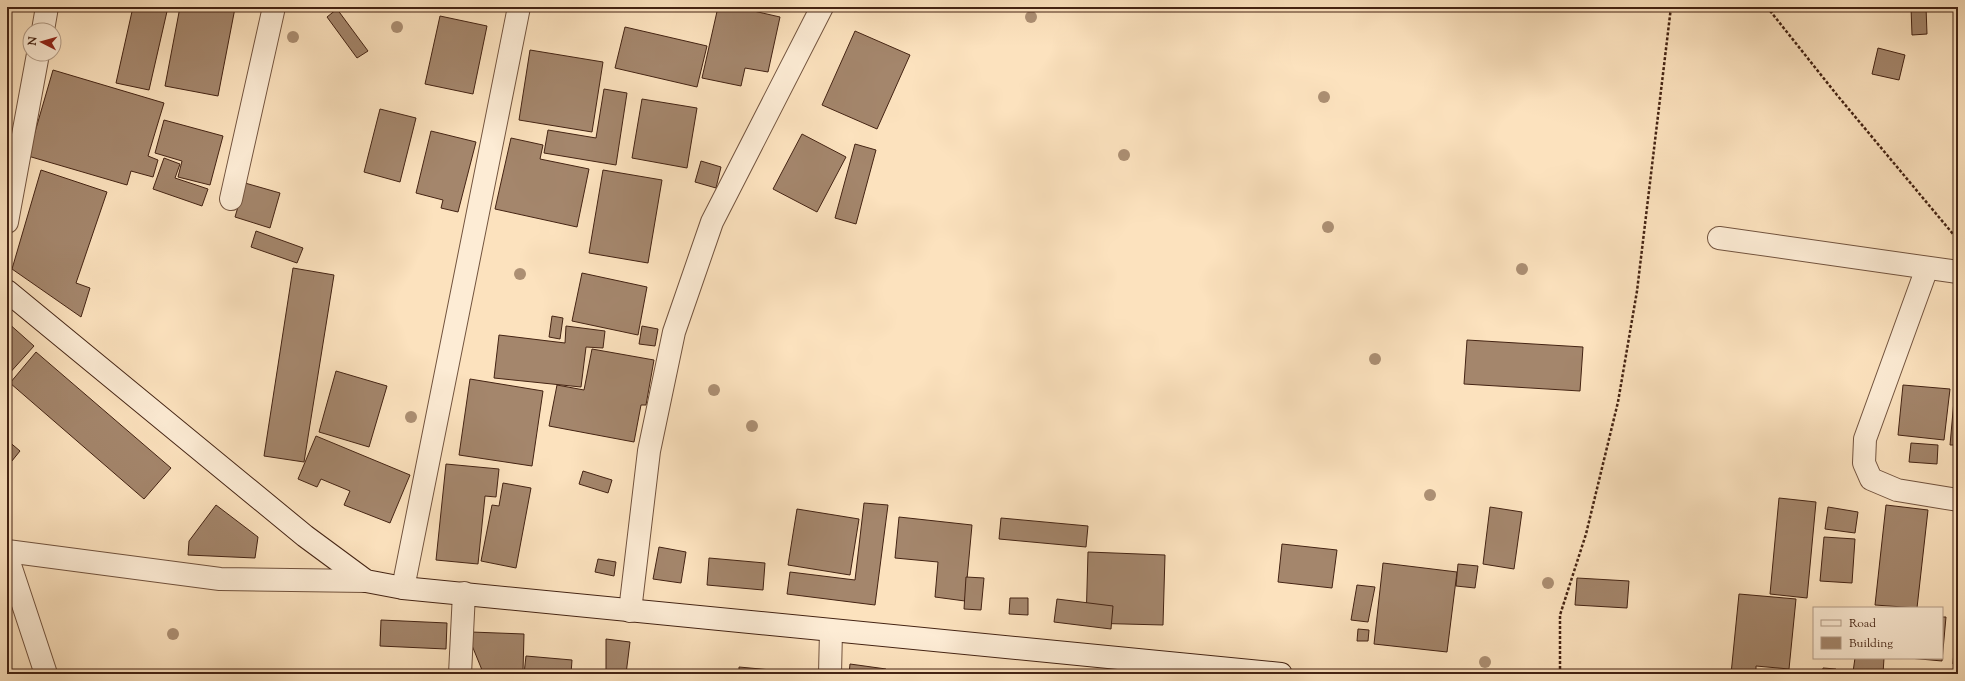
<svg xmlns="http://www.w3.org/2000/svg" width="1965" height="681" font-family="'Sorts Mill Goudy',serif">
<rect width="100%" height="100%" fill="#fce2be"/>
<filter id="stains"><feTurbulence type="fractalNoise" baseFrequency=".005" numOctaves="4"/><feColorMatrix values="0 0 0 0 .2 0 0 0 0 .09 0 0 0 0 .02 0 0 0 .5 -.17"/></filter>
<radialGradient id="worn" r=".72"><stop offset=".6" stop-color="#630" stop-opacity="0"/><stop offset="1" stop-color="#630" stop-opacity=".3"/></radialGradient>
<g fill="#a4866c" stroke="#442313">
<path d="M133 7H168L149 90 116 83Z"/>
<path d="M180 7 235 8 218 96 165 86Z"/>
<path d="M718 7H736L780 17 768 72 745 68 741 86 702 78Z"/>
<path d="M1911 7H1926L1927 34 1912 35Z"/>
<path d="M337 9 368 51 357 58 327 17Z"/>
<path d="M440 16 487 26 473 94 425 84Z"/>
<path d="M625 27 707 46 697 87 615 68Z"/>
<path d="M855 31 910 55 877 129 822 105Z"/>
<path d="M1878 48 1905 55 1899 80 1872 74Z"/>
<path d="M530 50 603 62 592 132 519 120Z"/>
<path d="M53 70 164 103 148 156 158 160 153 177 131 171 127 185 28 156Z"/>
<path d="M604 89 627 93 616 165 544 153 548 130 596 138Z"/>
<path d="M642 99 697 108 687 168 632 158Z"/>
<path d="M380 109 416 118 400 182 364 172Z"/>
<path d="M164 120 223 136 210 185 178 177 182 161 155 153Z"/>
<path d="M431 131 476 142 458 212 441 208 443 200 416 193Z"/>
<path d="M802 134 846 157 817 212 773 189Z"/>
<path d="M511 138 543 145 540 159 589 169 577 227 495 209Z"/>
<path d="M855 144 876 150 856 224 835 218Z"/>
<path d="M164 158 180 164 175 178 208 189 202 206 153 189Z"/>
<path d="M701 161 721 167 716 188 695 182Z"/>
<path d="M41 170 107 192 76 283 90 288 81 317 12 269Z"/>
<path d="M603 170 662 180 648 263 589 253Z"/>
<path d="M245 183 280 193 270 228 235 217Z"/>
<path d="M256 231 303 248 297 263 251 247Z"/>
<path d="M293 268 334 275 304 462 264 456Z"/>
<path d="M582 273 647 287 638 335 572 321Z"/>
<path d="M552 316 563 318 560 339 549 337Z"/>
<path d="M7 322 34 346 7 376Z"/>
<path d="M566 326 605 331 603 348 586 347 581 387 494 378 499 335 565 343Z"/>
<path d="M642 326 658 329 655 346 639 344Z"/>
<path d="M1467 340 1583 347 1580 391 1464 384Z"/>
<path d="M592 349 654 360 646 405H641L634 442 549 426 557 385 584 390Z"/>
<path d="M36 352 171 468 144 499 10 383Z"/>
<path d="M336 371 387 386 369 447 319 432Z"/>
<path d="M470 379 543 391 532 466 459 455Z"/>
<path d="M1903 385 1950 389 1944 440 1898 435Z"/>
<path d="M1955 389H1958V445H1950Z"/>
<path d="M316 436 410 475 390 523 344 505 350 491 321 479 317 487 298 479Z"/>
<path d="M7 440 20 451 7 467Z"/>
<path d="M1911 443 1938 445 1937 464 1909 462Z"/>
<path d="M446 464 499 469 496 497 485 496 478 564 436 560Z"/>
<path d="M583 471 612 480 608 493 579 484Z"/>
<path d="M503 483 531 488 516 568 481 561 492 505 499 506Z"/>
<path d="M1779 498 1816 502 1807 598 1770 594Z"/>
<path d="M864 503 888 505 875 605 787 594 790 572 855 580Z"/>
<path d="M216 505 258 537 255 558 188 555 189 541Z"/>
<path d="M1886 505 1928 510 1917 608 1875 605Z"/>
<path d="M1490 507 1522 512 1514 569 1483 564Z"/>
<path d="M1828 507 1858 512 1855 533 1825 529Z"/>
<path d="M797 509 859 519 850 575 788 565Z"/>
<path d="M899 517 972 525 965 601 935 597 938 562 895 558Z"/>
<path d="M1001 518 1088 526 1086 547 999 539Z"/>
<path d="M1824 537 1855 539 1852 583 1820 581Z"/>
<path d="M1282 544 1337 550 1332 588 1278 582Z"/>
<path d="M659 547 686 552 681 583 653 579Z"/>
<path d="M1088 552 1165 555 1163 625 1086 623Z"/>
<path d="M709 558 765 563 763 590 707 585Z"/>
<path d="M598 559 616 562 614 576 595 572Z"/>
<path d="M1383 563 1457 572 1447 652 1374 644Z"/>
<path d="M1458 564 1478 566 1475 588 1456 586Z"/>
<path d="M966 577 984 578 981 610 964 609Z"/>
<path d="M1577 578 1629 581 1627 608 1575 605Z"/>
<path d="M1357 585 1375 587 1368 622 1351 620Z"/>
<path d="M1739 594 1796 599 1789 669 1756 666V674H1731Z"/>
<path d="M1010 598H1028V615L1009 614Z"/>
<path d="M1057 599 1113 606 1111 629 1054 622Z"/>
<path d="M1942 617H1946L1942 661 1909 658H1942Z"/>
<path d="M381 620 447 623 446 649 380 646Z"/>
<path d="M1956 622H1958V665L1953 664Z"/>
<path d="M1358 629 1369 630 1368 641H1357Z"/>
<path d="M471 632 524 634 523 671 482 670 471 643Z"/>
<path d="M606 639 630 642 626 674H606Z"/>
<path d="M526 656 572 660 571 674H524Z"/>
<path d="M1855 658H1884L1883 674 1853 672Z"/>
<path d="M850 664 886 669 885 674H849Z"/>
<path d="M739 667 793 672V674H739Z"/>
<path d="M1823 668 1836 669 1835 674H1822Z"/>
<path d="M986 670 1012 674H986Z"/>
<path d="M1761 670 1811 674H1761Z"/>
</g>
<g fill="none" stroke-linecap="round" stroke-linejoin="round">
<g stroke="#72533e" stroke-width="24">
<g id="street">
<path d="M43 30 47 7"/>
<path d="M231 199 274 7"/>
<path d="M7 222 38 54"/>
<path d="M1719 238 1958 272"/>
<path d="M1927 268 1865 439 1864 463 1871 479 1897 490 1958 500"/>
<path d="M7 551 220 579 366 581"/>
<path d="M7 556 46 674"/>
<path d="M403 588 519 7"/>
<path d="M630 611 649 451 674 332 712 222 822 7"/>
<path d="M460 674 464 593"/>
<path d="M830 674 831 631"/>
</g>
</g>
<g stroke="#442313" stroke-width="24">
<path id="secondary" d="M7 291 305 536 366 581 403 588 1281 674"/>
</g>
<g stroke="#442313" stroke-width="2.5" stroke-dasharray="3 2" stroke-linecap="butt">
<path d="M1767 7 1837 95 1958 240"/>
<path d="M1560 674V615L1586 534 1618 402 1637 291 1671 7"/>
</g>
<use href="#street" stroke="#fdecd5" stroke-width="22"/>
<use href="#secondary" stroke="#fdecd5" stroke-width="22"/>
</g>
<g fill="#ac8f73">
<circle cx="1031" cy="17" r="6"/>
<circle cx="397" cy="27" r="6"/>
<circle cx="293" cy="37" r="6"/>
<circle cx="1324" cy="97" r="6"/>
<circle cx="1124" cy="155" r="6"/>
<circle cx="1328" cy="227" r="6"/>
<circle cx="1522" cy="269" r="6"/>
<circle cx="520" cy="274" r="6"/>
<circle cx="1375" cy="359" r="6"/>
<circle cx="714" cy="390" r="6"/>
<circle cx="411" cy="417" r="6"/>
<circle cx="752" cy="426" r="6"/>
<circle cx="1430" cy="495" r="6"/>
<circle cx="1548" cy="583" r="6"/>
<circle cx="173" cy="634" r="6"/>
<circle cx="1485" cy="662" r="6"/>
</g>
<rect width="1965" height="681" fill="none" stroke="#fce2be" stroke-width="24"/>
<rect x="8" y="8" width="1949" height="665" fill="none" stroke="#442313" stroke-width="2"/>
<rect x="12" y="12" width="1941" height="657" fill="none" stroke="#442313"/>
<rect x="1813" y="607" width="130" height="52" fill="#fdecd5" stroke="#b39c87"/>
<rect x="1821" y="620" width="20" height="6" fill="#fdecd5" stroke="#b39c87"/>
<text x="1849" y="627" font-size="12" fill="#442313">Road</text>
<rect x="1821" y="637" width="20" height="12" fill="#a4866c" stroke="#b39c87"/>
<text x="1849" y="647" font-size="12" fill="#442313">Building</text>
<g transform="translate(42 42) rotate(276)"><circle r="19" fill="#fdecd5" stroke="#b39c87"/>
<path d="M0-3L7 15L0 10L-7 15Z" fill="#8f2418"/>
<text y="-6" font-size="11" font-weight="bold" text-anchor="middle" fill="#442313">N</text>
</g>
<rect width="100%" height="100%" filter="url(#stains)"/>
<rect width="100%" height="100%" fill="url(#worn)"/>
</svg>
